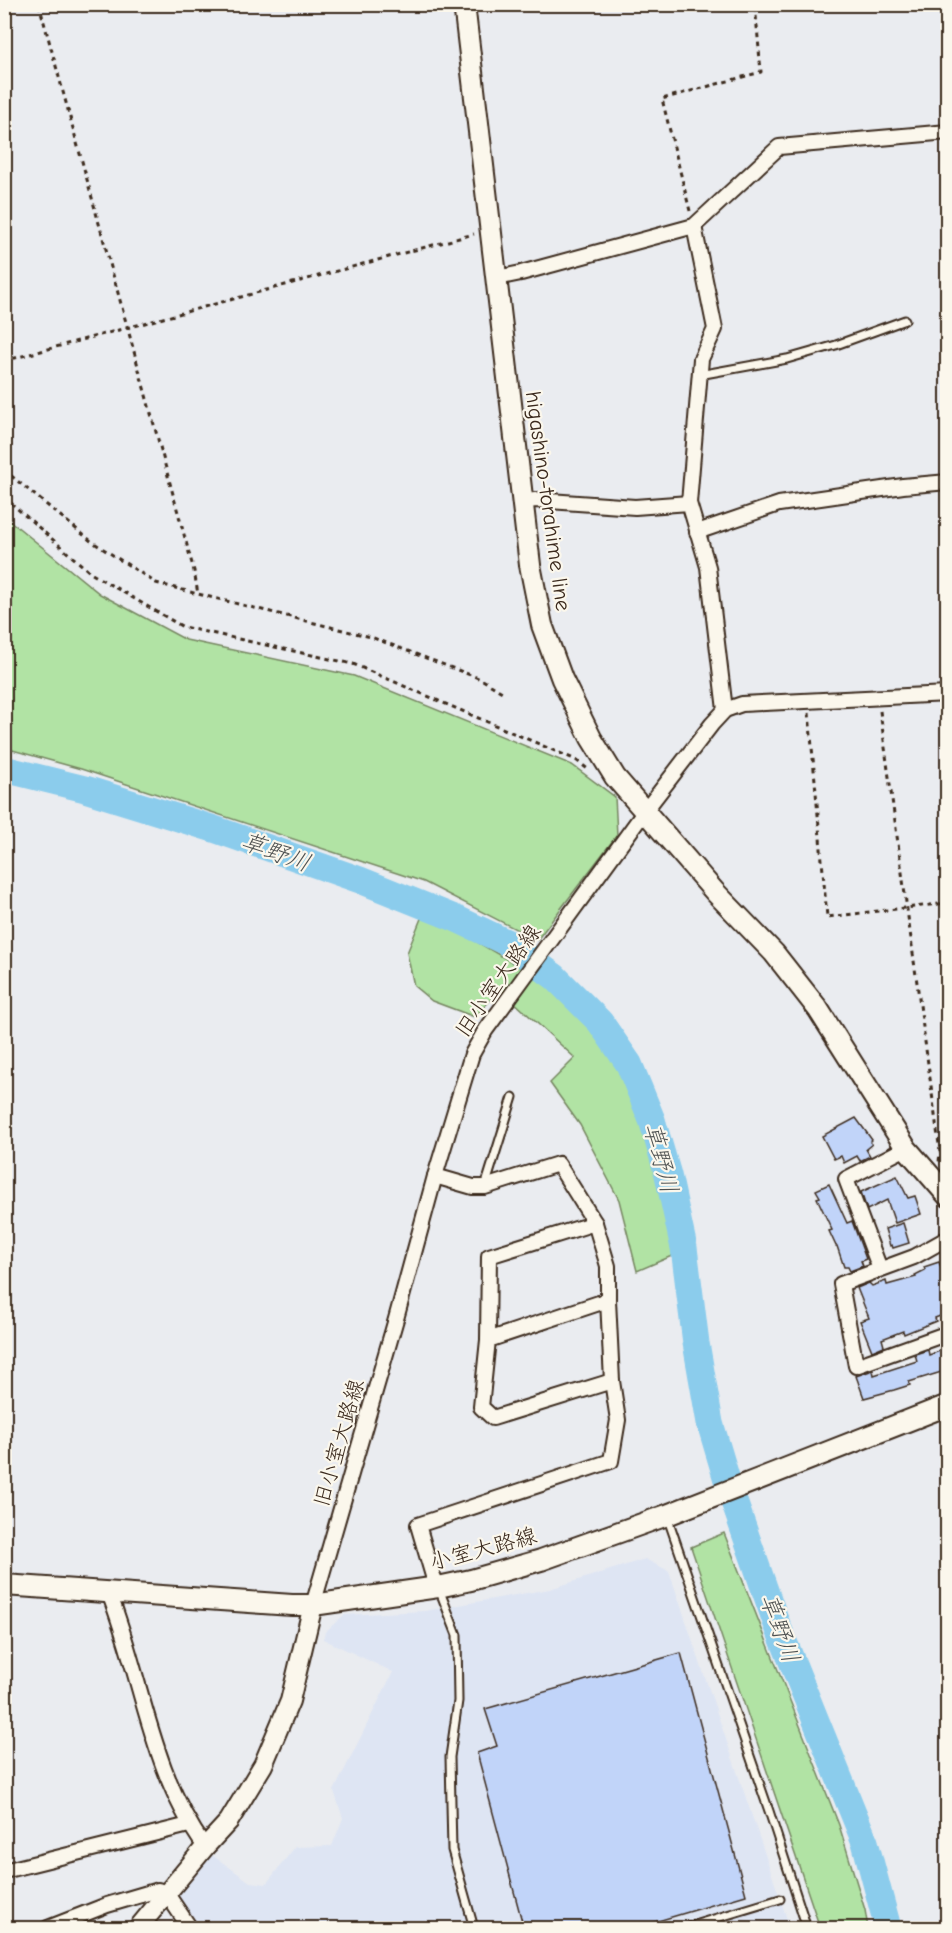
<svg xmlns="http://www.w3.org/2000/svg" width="952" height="1933" font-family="'Comic Neue','Klee One',sans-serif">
<rect width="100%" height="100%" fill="#eaecf0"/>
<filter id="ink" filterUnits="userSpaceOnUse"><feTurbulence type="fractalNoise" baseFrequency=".0167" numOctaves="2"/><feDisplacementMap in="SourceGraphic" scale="12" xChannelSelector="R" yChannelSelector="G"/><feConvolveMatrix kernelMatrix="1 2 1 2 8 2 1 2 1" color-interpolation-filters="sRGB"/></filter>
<g filter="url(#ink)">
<path fill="#dee5f3" d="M645 1559 669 1571 790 1928H201L178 1897 212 1855 250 1882 266 1884 295 1847 332 1846 343 1818 334 1791 393 1672 323 1639 325 1632 344 1615 425 1611 550 1589Z"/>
<g fill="#b1e3a4" stroke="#768661" stroke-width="1.5">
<path d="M4 516 100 594 186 640 354 676 572 765 615 797 617 835 537 940 424 882 81 769 5 748Z"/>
<path d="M424 911 552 986 615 1054 650 1136 681 1252 637 1271 619 1200 580 1125 550 1083 575 1058 500 989 475 1017 432 1001 414 986 407 953Z"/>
<path d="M724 1533 839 1825 865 1910 868 1928H820L691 1547Z"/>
</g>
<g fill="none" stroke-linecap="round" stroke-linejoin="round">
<path stroke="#8bccec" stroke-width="27" d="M4 769 85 789 214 829 360 880 457 919 510 944 555 977 600 1022 629 1064 652 1120 668 1175 684 1248 696 1343 710 1423 730 1490 776 1622 865 1842 888 1928"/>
</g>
<g fill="#c1d4f9" stroke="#3b2a1e" stroke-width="1.5">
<path d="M856 1118 872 1140 870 1142 872 1144 866 1149 870 1156 860 1161 857 1156 844 1163 841 1156 834 1159 822 1136Z"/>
<path d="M897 1176 908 1198 915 1196 921 1214 895 1223 887 1200 867 1210 861 1192Z"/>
<path d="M829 1184 847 1223 852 1221 866 1259 861 1261 863 1266 850 1271 848 1267H844L837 1246H836L829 1231 832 1230 817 1198 820 1197 816 1190Z"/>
<path d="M903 1223 909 1243 893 1248 892 1245 890 1246 885 1229Z"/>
<path d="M939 1262 948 1285V1313L935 1318 936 1321 904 1334 903 1331 882 1339 884 1346 872 1351 860 1321 869 1318 857 1288 869 1283 872 1286 886 1281 887 1285 916 1277 915 1275 925 1270 924 1267Z"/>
<path d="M948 1348V1370L909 1382 910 1385 894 1390 864 1398 856 1376 873 1370 874 1375 917 1361 915 1354 928 1350 929 1355Z"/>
<path d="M681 1653 746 1895 631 1929H524L477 1753 497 1746 485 1709Z"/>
</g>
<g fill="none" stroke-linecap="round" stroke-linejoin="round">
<g stroke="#3b2a1e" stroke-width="11">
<g id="service">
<path d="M699 375 787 359 836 345 905 320"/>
<path d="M485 1187 513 1097"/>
<path d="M667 1516 769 1811 807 1928"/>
<path d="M439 1589 457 1635 458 1701 450 1757 452 1850 474 1928"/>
<path d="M684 1928 780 1899"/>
</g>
</g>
<g stroke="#3b2a1e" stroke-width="18">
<g id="minor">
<path d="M694 226 715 329 701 359 689 503 708 567 725 710"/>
<path d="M497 278 521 273 694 226 779 147 948 132"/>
<path d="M522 502 535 500 635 507 689 503"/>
<path d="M697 532 779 504 903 486 948 482"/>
<path d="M435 1176 473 1187H485L558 1164 595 1223 608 1266V1300L612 1381 618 1420 611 1461 418 1525 433 1576 438 1587"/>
<path d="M595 1223 489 1256 488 1340 481 1407 493 1418 612 1381"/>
<path d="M948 1238 914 1257 841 1284 856 1366 948 1333"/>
<path d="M880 1269 846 1179 906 1148"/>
<path d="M488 1340 608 1300"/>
<path d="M109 1593C142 1677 151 1772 205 1847"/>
<path d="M313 1605 396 1319 435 1176 472 1054 485 1031 645 811 712 724 725 710 742 704 948 694"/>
<path d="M4 1871 189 1825"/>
<path d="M48 1928 107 1905 158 1890 167 1894 190 1928"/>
</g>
</g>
<g stroke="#3b2a1e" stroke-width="22">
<path id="tertiary" d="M138 1928 205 1847 229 1821 263 1765 290 1701 313 1605"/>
</g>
<g stroke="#3b2a1e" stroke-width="24">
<g id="secondary">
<path d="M464 4 530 565 542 625 562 679 591 738 615 777 715 892 774 953 818 1009 906 1148 948 1196"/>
<path d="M4 1585 292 1605H313L438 1587 471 1580 541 1560 667 1515 948 1405"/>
</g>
</g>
<g stroke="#3b2a1e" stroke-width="3" stroke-dasharray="4.5 4.5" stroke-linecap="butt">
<path d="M39 4 194 571 198 594 371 637 481 679 502 692"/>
<path d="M690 211 662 99 761 72 755 4"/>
<path d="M4 361 474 234"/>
<path d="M4 470 91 541 156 583 198 594"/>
<path d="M4 497 92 574 183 627 353 664 576 760 589 770"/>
<path d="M880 711 940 1152 939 1162"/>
<path d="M809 713 827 917 948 903"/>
</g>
<use href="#service" stroke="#fbf7ec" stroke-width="7"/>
<use href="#minor" stroke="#fbf7ec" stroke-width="14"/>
<use href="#tertiary" stroke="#fbf7ec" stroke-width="18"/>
<use href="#secondary" stroke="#fbf7ec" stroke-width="20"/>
</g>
</g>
<g text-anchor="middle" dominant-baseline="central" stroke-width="4.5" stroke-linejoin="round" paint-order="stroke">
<g font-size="22" fill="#3b2a1e" stroke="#fbf7ec">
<text transform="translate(548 501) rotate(82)">higashino-torahime line</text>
<text transform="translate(498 981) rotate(-55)">旧小室大路線</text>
<text transform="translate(339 1443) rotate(-74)">旧小室大路線</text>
<text transform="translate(483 1549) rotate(-15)">小室大路線</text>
</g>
<g font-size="24" font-style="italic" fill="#4f5252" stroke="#fbf7ec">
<text transform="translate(276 852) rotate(20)">草野川</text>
<text transform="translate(661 1158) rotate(75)">草野川</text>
<text transform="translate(780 1628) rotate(70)">草野川</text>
</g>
</g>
<rect width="952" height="1933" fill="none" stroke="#fbf7ec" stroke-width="24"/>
<rect x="12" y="12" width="928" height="1909" fill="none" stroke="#3b2a1e" stroke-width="2" filter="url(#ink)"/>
</svg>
